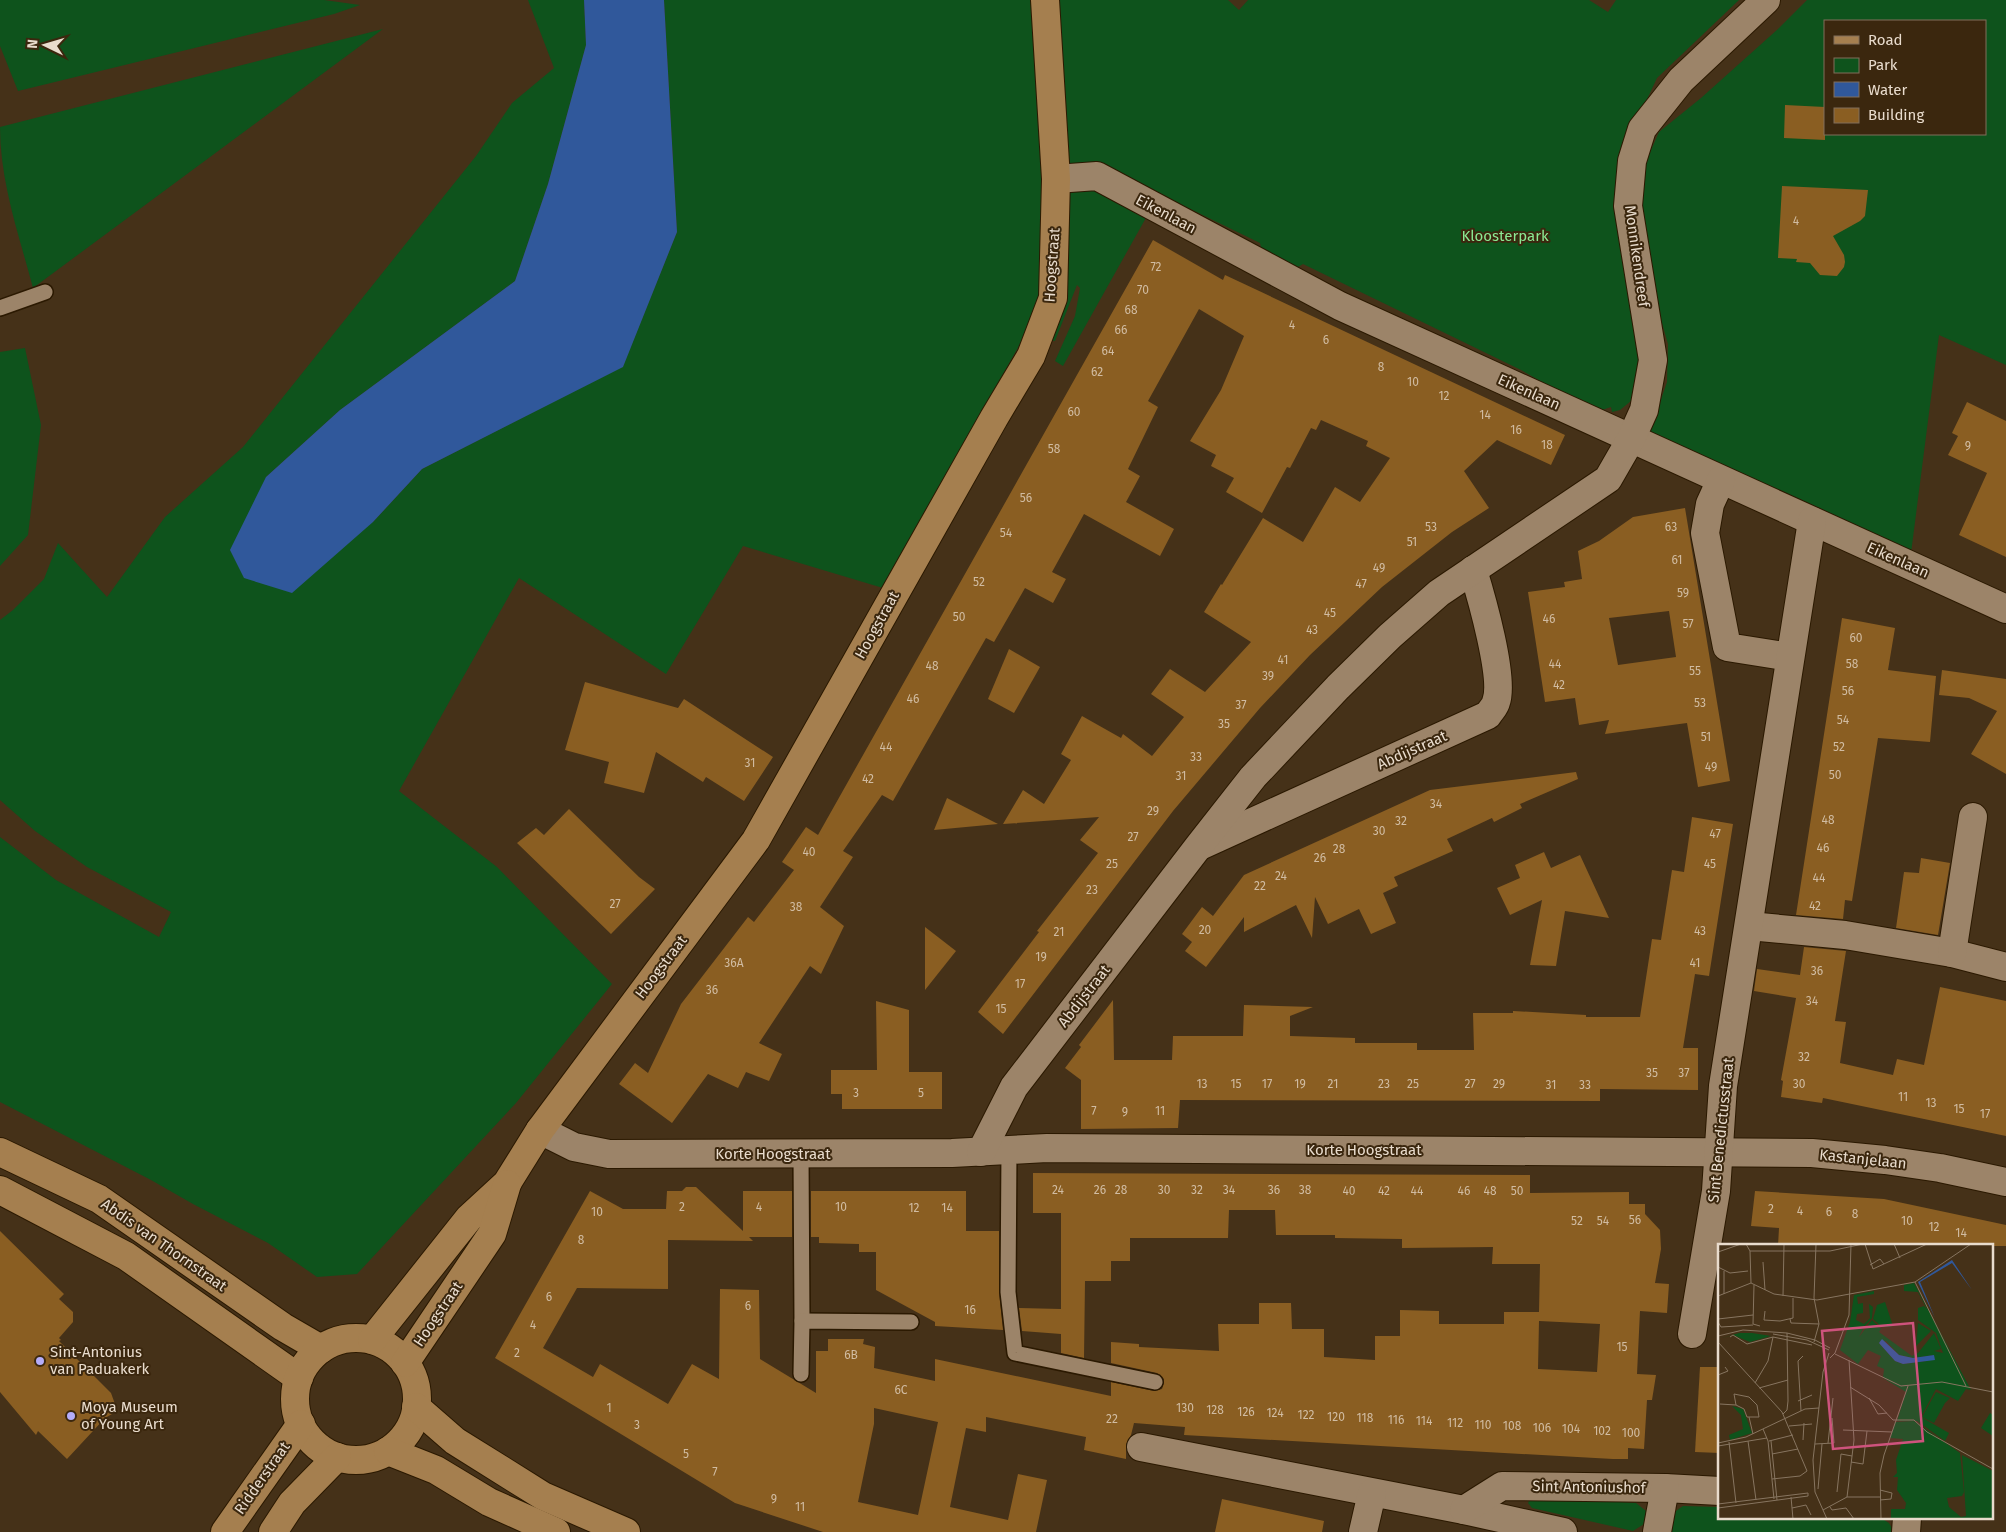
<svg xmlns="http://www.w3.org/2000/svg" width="2006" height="1532" font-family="'Fira Sans',sans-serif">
<rect width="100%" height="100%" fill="#453118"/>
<g fill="#0e531c" fill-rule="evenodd">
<path d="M0 0H324L360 5 334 14 18 91 0 46Z"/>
<path d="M528 0H584L586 45 548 184 515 281 340 410 266 477 373 522 422 469 623 366 677 232 664 0H1228L1239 10 1248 0H1589L1608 12 1616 0H1739L1657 78 1627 142 1644 349 1637 396 1620 410 1612 412 1611 407 1602 410V414L1595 412 1521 370 1303 264 1293 270 1263 255 1260 243 1184 206 1147 216 1063 366 1055 361 1075 316 1080 288 1077 285 1055 341 1025 335 883 588 743 546 666 674 519 578 399 791 497 867 612 984 516 1103 357 1274 317 1277 268 1243 193 1204 151 1180 0 1102V837L56 880 159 937 171 912 87 867 35 831 0 800V620L13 610 44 579 58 543 107 597 165 517 243 447 476 156 512 103 554 68Z"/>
<path d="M1807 0H2006V365L1939 335 1910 561 1646 443 1667 382 1668 344 1641 250 1639 203 1644 166 1659 132 1701 98 1778 29ZM1825 21H1985V134H1825Z"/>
<path d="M383 29 33 288C19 235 0 182 0 127Z"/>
<path d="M25 348 41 425 28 535 0 566V352Z"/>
<path d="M1532 1496 1636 1503 1646 1511 1644 1524 1633 1531 1532 1508 1528 1503Z"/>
<path d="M1683 1506 1720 1507V1518H1881L1889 1523 1894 1532H1672C1667 1518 1671 1514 1683 1506Z"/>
</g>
<path fill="#30589b" d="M584 0H664L677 232 623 367 422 469 373 522 292 593 244 578 230 550 266 477 340 410 515 281 548 184 586 45Z"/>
<g fill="#8a5e22" fill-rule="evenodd">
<path d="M1785 105 1825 107V140L1784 138Z"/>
<path d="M1782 186 1868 190 1865 216 1860 221 1833 236 1844 255 1845 262 1844 267 1837 276 1820 275 1810 263 1796 262 1797 259 1778 258Z"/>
<path d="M1153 240 1223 280 1225 275 1565 435 1551 465 1497 440 1464 471 1489 508 1452 532 1382 587 1310 655 1260 708 1173 811 1003 1034 978 1012 1039 932 1037 931 1098 853 1080 840 1099 817 1003 824 1023 790 1044 804 1071 760 1061 754 1082 716 1121 738 1123 734 1152 756 1184 717 1151 694 1170 669 1205 692 1251 642 1204 612 1221 584 1222 585 1263 518 1303 542 1335 487 1360 502 1390 458 1366 446 1368 441 1321 420 1316 430 1311 428 1290 468 1287 467 1262 513 1226 492 1234 478 1211 466 1216 455 1190 441 1221 390 1244 336 1199 309 1148 401 1158 407 1128 469 1140 476 1126 502 1174 529 1160 556 1084 514 1052 572 1066 579 1053 603 1025 588 994 642 986 638 893 801 882 795 843 851 853 857 820 907 844 926 821 974 810 966 759 1043 782 1054 769 1081 746 1072 738 1088 708 1074 672 1123 619 1084 635 1063 648 1073 681 1004 748 917 754 922 794 870 782 862 806 827 818 835Z"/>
<path d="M1967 402 2006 421V557L1959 535 1987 473 1948 455 1958 436 1952 433Z"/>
<path d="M1685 508 1730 781 1698 787 1687 723 1605 734 1609 720 1579 725 1575 698 1545 702 1528 592 1565 587 1564 582 1582 579 1578 551 1599 541 1633 517ZM1669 611 1676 657 1618 665 1609 618Z"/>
<path d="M1842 618 1895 628 1888 670 1936 676 1930 742 1878 738 1852 901 1845 900 1843 919 1796 915Z"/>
<path d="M1009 649 1040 667 1014 713 988 699Z"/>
<path d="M1942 670 2006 679V774L1971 754 1997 711 1969 698 1939 695Z"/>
<path d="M585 682 678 708 684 699 773 757 744 801 706 777 703 782 656 752 644 793 604 783 609 762 565 750Z"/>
<path d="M1576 772 1578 779 1520 804 1522 808 1494 822 1492 818 1447 839 1453 851 1394 877 1398 886 1383 893 1396 923 1371 934 1359 909 1328 924 1315 897 1312 938 1296 905 1244 932V917L1206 967 1185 951 1192 942 1182 934 1202 907 1213 916 1244 875 1430 790Z"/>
<path d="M947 798 998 824 934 830Z"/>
<path d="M569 809 639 877 655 889 611 934 517 843 536 828 544 835Z"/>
<path d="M1692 817 1733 824 1709 976 1695 974 1683 1048H1698V1090L1600 1089V1101L1180 1100 1178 1128 1081 1129V1080L1065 1068 1081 1047 1079 1045 1113 1000 1114 1060H1172L1173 1036H1243L1244 1005 1313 1007 1290 1016V1036L1355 1038V1043H1417V1050H1474L1473 1013H1513V1011L1586 1015V1017H1640L1652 939 1661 940 1672 870 1684 872Z"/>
<path d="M1544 852 1551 868 1580 855 1609 918 1565 911 1556 966 1530 965 1542 900 1510 915 1497 888 1520 878 1515 865Z"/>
<path d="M1921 858 1950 863 1938 935 1896 928 1904 872 1919 873Z"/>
<path d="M925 927 956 951 925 990Z"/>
<path d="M1804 947 1846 951 1835 1021 1846 1022 1840 1063 1893 1075 1897 1059 1924 1065 1940 987 2006 1001V1136L1823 1098 1822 1103 1781 1097 1783 1081 1781 1080 1796 998 1754 991 1757 969 1800 975Z"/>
<path d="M876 1001 909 1010V1072H942V1109H842V1094H831V1070H877Z"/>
<path d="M1033 1173 1530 1175V1193L1629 1192V1204H1645V1214L1660 1230 1661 1249 1655 1283 1669 1284 1667 1313 1640 1311 1637 1374 1656 1375 1652 1400H1647L1644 1449 1628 1448V1459H1613L1184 1435 1185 1427 1134 1423 1131 1435 1126 1444V1459L1084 1450 1086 1437 986 1417V1432L966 1428 950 1507 1008 1520 1018 1474 1047 1480 1036 1532H823L735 1503 495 1358 590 1191 623 1209H666L667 1191H682L686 1187H696L743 1231V1191H792V1237H749L753 1241 668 1240V1289L577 1288 543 1348 593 1377 600 1364 668 1404 692 1364 719 1379 720 1289 759 1290 760 1359 816 1393V1351H828V1339H864L863 1344 875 1347 874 1368 935 1381V1359L1111 1396V1382L1154 1391 1162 1389 1164 1383V1379L1157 1373 1111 1363V1342L1139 1344V1347L1219 1351 1218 1324H1259V1303H1291L1292 1329H1324V1357L1375 1360V1336H1400V1310L1439 1311V1324H1504V1312H1539L1540 1264H1492L1493 1247 1402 1248V1239L1335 1238V1235H1276L1275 1210H1229L1228 1238H1130V1261H1111V1281H1085L1084 1358 1061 1353V1334L1022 1331 1019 1308 1061 1309V1213H1033ZM1539 1321 1600 1324 1597 1372 1538 1369ZM874 1408 938 1422 918 1515 858 1502 874 1424Z"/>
<path d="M811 1191H966V1231H999V1292L1003 1330 935 1326V1322L876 1290V1252H859V1244L819 1243V1237H811Z"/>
<path d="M1755 1191 1884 1199 1978 1219 2006 1225V1246H1778L1779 1228 1751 1226Z"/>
<path d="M0 1231 64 1294 59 1299 73 1312V1322L59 1338 61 1340 59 1341 111 1393 115 1404 112 1414 105 1418 67 1459 38 1431 36 1435 0 1392Z"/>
<path d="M1700 1367H1720V1453L1695 1452Z"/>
<path d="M1222 1499 1324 1521 1322 1532H1215Z"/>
</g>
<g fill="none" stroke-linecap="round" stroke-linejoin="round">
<g stroke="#2b1901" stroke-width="18">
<g id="lane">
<path d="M0 308 45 292"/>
<path d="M1009 1150 1008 1292 1015 1353 1155 1382"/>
<path d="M801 1154 802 1321"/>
<path d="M801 1374 802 1321 911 1322"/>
</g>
</g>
<g stroke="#2b1901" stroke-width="30">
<g id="street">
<path d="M1056 179 1097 176 1340 306 2006 609"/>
<path d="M1721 480 1710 504 1705 533 1727 647 1790 657"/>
<path d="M1202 845 1488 715C1490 711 1495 707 1496 702 1505 679 1481 596 1473 570"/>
<path d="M1749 926 1845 935 1952 953 2006 967"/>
<path d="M1952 953 1973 817"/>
<path d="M540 1130 574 1147 609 1154 952 1153 1047 1148 1812 1153 1885 1160 1940 1168 2006 1182"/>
<path d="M981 1152 1014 1087 1198 847 1253 777 1338 687 1390 636 1439 593 1608 479 1631 439 1644 410 1653 360 1628 206 1632 161 1642 129 1681 80 1766 0"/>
<path d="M1692 1334 1716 1191 1723 1086 1812 521"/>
<path d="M1141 1447 1464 1510 1563 1532"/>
<path d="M1464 1510 1502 1486 1665 1488 1720 1491"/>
<path d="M1363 1532 1372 1493"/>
<path d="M1657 1532 1665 1488"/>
<path d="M1906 1532 1907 1518"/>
</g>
</g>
<g stroke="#2b1901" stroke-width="30">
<g id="secondary">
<path d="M0 1152 99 1199 283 1327 321 1349"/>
<path d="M0 1190 126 1256 299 1378"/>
<circle cx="356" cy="1399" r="61"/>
<path d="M372 1340 469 1218 507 1183 540 1130 756 840 994 418 1031 356 1053 298 1056 179 1045 0"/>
<path d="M405 1363 492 1234 507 1184"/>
<path d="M416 1407 455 1441 543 1496 626 1532"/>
<path d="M388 1451 436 1470 489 1502 556 1532"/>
<path d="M225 1532 301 1424"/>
<path d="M273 1532 292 1503 337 1457"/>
</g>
</g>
<use href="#lane" stroke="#9c8469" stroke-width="15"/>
<use href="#street" stroke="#9c8469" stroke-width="28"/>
<use href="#secondary" stroke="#a57f4f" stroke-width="28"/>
</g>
<g fill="#b4acf9" stroke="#3b270e" stroke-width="2">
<circle cx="40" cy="1361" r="5"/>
<circle cx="71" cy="1416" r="5"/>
</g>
<g text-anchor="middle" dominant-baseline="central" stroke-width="4" stroke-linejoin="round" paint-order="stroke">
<g font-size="12" fill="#d1bca2">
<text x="1796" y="221">4</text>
<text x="1156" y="267">72</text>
<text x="1143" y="290">70</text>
<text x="1131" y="310">68</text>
<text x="1292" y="325">4</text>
<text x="1121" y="330">66</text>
<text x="1326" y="340">6</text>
<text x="1108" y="351">64</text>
<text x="1381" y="367">8</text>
<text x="1097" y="372">62</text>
<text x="1413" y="382">10</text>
<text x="1444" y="396">12</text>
<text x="1074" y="412">60</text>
<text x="1485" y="415">14</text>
<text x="1516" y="430">16</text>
<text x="1547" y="445">18</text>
<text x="1968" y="446">9</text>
<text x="1054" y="449">58</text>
<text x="1026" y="498">56</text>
<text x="1431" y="527">53</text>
<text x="1671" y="527">63</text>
<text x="1006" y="533">54</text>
<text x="1412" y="542">51</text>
<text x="1677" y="560">61</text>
<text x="1379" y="568">49</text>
<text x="979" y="582">52</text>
<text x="1361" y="584">47</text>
<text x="1683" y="593">59</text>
<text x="1330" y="613">45</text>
<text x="959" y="617">50</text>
<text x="1549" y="619">46</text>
<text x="1688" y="624">57</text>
<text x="1312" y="630">43</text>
<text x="1856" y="638">60</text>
<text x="1283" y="660">41</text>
<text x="1555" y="664">44</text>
<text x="1852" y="664">58</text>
<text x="932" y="666">48</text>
<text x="1695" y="671">55</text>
<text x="1268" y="676">39</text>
<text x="1559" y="685">42</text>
<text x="1848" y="691">56</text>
<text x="913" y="699">46</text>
<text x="1700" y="703">53</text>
<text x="1241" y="705">37</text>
<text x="1843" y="720">54</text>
<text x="1224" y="724">35</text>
<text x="1706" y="737">51</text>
<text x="886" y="747">44</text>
<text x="1839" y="747">52</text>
<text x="1196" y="757">33</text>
<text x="750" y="763">31</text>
<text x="1711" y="767">49</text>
<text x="1835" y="775">50</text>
<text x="1181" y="776">31</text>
<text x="868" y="779">42</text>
<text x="1436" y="804">34</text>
<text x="1153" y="811">29</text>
<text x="1828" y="820">48</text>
<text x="1401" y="821">32</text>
<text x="1379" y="831">30</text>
<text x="1715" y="834">47</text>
<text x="1133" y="837">27</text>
<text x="1823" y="848">46</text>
<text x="1339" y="849">28</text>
<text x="809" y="852">40</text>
<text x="1320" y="858">26</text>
<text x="1112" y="864">25</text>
<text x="1710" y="864">45</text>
<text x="1281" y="876">24</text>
<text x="1819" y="878">44</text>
<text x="1260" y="886">22</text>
<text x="1092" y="890">23</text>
<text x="615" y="904">27</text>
<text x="1815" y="906">42</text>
<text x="796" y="907">38</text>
<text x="1205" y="930">20</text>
<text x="1700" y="931">43</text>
<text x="1059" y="932">21</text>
<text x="1041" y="957">19</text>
<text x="734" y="963">36A</text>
<text x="1695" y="963">41</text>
<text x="1817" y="971">36</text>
<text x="1020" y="984">17</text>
<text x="712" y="990">36</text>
<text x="1812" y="1001">34</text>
<text x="1001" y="1009">15</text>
<text x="1804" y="1057">32</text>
<text x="1652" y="1073">35</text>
<text x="1684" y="1073">37</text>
<text x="1202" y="1084">13</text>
<text x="1236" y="1084">15</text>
<text x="1267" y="1084">17</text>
<text x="1300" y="1084">19</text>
<text x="1333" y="1084">21</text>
<text x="1384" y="1084">23</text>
<text x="1413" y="1084">25</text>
<text x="1470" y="1084">27</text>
<text x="1499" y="1084">29</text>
<text x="1799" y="1084">30</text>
<text x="1551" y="1085">31</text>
<text x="1585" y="1085">33</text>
<text x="856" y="1093">3</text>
<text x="921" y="1093">5</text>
<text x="1903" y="1097">11</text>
<text x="1931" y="1103">13</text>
<text x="1959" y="1109">15</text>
<text x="1094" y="1111">7</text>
<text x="1160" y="1111">11</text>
<text x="1125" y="1112">9</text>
<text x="1985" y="1114">17</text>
<text x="1058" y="1190">24</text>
<text x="1100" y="1190">26</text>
<text x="1121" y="1190">28</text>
<text x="1164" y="1190">30</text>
<text x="1197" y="1190">32</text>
<text x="1229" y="1190">34</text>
<text x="1274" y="1190">36</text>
<text x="1305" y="1190">38</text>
<text x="1349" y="1191">40</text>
<text x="1384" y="1191">42</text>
<text x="1417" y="1191">44</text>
<text x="1464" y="1191">46</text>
<text x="1490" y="1191">48</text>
<text x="1517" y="1191">50</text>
<text x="682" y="1207">2</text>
<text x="759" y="1207">4</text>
<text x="841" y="1207">10</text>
<text x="914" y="1208">12</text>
<text x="947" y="1208">14</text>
<text x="1771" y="1209">2</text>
<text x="1800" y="1211">4</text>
<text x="597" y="1212">10</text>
<text x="1829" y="1212">6</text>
<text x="1855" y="1214">8</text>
<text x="1635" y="1220">56</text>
<text x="1577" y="1221">52</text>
<text x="1603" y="1221">54</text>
<text x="1907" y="1221">10</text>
<text x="1934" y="1227">12</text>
<text x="1961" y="1233">14</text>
<text x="581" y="1240">8</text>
<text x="549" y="1297">6</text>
<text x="748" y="1306">6</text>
<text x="970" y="1310">16</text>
<text x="533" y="1325">4</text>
<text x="1622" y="1347">15</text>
<text x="517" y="1353">2</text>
<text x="851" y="1355">6B</text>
<text x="901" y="1390">6C</text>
<text x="609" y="1408">1</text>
<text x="1185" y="1408">130</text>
<text x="1215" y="1410">128</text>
<text x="1246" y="1412">126</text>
<text x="1275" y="1413">124</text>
<text x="1306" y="1415">122</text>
<text x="1336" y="1417">120</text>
<text x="1365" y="1418">118</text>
<text x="1112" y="1419">22</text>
<text x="1396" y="1420">116</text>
<text x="1424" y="1421">114</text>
<text x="1455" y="1423">112</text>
<text x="637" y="1425">3</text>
<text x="1483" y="1425">110</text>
<text x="1512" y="1426">108</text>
<text x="1542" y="1428">106</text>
<text x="1571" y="1429">104</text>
<text x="1602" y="1431">102</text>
<text x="1631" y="1433">100</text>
<text x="686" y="1454">5</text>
<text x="715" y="1472">7</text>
<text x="774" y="1499">9</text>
<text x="800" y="1507">11</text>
</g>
<g font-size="15" fill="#e9dccd" stroke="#3b270e">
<text transform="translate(1166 214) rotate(28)">Eikenlaan</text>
<text transform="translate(1637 256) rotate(82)">Monnikendreef</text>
<text transform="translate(1052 265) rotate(-86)">Hoogstraat</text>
<text transform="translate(1529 392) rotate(24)">Eikenlaan</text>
<text transform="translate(1898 560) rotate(24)">Eikenlaan</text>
<text transform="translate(877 625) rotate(-61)">Hoogstraat</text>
<text transform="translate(1412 750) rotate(-24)">Abdijstraat</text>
<text transform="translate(661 967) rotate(-53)">Hoogstraat</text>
<text transform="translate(1084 996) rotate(-52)">Abdijstraat</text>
<text transform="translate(1721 1130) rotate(-84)">Sint Benedictusstraat</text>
<text x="1364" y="1150">Korte Hoogstraat</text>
<text x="773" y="1154">Korte Hoogstraat</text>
<text transform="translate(1863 1159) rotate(6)">Kastanjelaan</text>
<text transform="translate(164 1245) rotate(35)">Abdis van Thornstraat</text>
<text transform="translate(438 1314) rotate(-56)">Hoogstraat</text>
<text transform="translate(262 1478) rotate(-55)">Ridderstraat</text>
<text transform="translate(1589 1487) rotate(1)">Sint Antoniushof</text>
</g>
<g font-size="15" fill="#8be993" stroke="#3b270e">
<text x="1505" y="236">Kloosterpark</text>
</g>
<g font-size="15" fill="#e9dccd" stroke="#3b270e" text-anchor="start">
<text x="50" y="1352">Sint-Antonius<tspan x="50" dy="17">van Paduakerk</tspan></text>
<text x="81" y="1407">Moya Museum<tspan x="81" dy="17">of Young Art</tspan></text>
</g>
</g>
<g transform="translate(1718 1244)">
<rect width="275" height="275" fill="#453118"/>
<path d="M196 39 253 146 248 145 240 157 218 145 203 173 231 189 227 197 199 177H179L188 148 165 134 166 125 159 122 163 112 150 106 140 120 122 106 132 78 136 51 156 47V50L139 53 140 60 145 59V69L139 70 138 76 146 80 152 74 151 60 155 63 154 74 146 83 141 93 154 76 163 85 161 88 194 112 200 109 216 89 223 105 216 107 225 109 218 89 200 76V64L206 62 209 65 200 48 186 47V41ZM168 97 181 111 195 114 216 111 209 117 185 120 177 117 161 99ZM167 58 175 82 170 83H164L155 75 159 61ZM200 79 213 87 198 102ZM21 89H34L53 92 32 98 15 91 1 95ZM218 148 232 154 227 159 216 179 204 173ZM14 162 25 165 34 189 12 196 11 191 25 185 23 171ZM272 169 275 171V192L263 184ZM196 177 242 209 246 248 244 252 229 254 231 263 243 273 248 272 244 211 275 227V275H173V265H187L188 259 179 246 180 233H175L179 229 178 216 185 195 172 194 177 178Z" fill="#0e531c" fill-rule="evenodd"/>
<path d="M234 16 254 46 234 19 202 38 217 74 200 38ZM164 95 181 111 195 114 216 111 217 116 185 120 177 117 161 99Z" fill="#30589b"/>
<path fill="none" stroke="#877560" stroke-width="1" d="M28 0 32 7 33 39M147 0 155 25 209 0M176 0 182 14M32 7H112L145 0M0 8 23 0M45 18 47 46M152 21 162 15 166 20M0 23 12 29 30 27M6 27V50M197 38 248 142M33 39 56 50 99 56 197 38 253 0M36 41 35 80 42 82M0 52 33 39M65 52 66 0M47 67 46 76 62 77 75 74V54M0 75 35 71M72 75 73 79 101 80M0 78 3 83 35 81M55 90 89 96 111 106M0 92 25 86 69 89 97 96 112 104M12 93 15 91 29 100 55 93 94 101M0 98 64 168 89 227 82 232 54 235M96 98 101 80 96 54 98 0M117 110 183 142 224 138 275 148M112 114 117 109 131 71 133 0M0 131 10 127 7 123M37 139 50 117 55 93M132 143 161 161 175 176H196L209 188 275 225M41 144 70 136M151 154 160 170 169 169M80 157 94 151M2 160 18 161 26 165 29 173H41L39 161 31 153 16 150 18 161M83 167 80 117 85 112M65 170 69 166 70 157 69 89M31 173 35 190M71 182 94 180M45 185 50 197 56 255M125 186 174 188M85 196 86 179M30 197 38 256M51 197 75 191M53 197 59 256M11 198 18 259M0 199 28 193 87 165 101 164M110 199 115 154M97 200 116 199 114 174M0 202 49 194M54 210 80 205M133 218 145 220 149 187M100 245 104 200M162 246 174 249 173 255 162 256M119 248 123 210 134 212M73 253 75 275M129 253H162M0 260 90 249V252L0 264M112 263 114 266 128 264 136 275M74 264 88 261 93 271M105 266 129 253 136 196 131 116M109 275 97 248 95 216 105 128 111 109M163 275 162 229 166 211 190 142"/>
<path fill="#ce537d" fill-opacity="0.15" stroke="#ce537d" stroke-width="2.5" d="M195 79 205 197 115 205 104 87Z"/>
<rect width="275" height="275" fill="none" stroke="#e9dccd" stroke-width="2.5"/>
</g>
<rect x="1824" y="20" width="162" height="115" fill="#3b270e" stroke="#816f5a"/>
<rect x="1834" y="36" width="25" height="8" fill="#a57f4f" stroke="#816f5a"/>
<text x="1868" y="45" font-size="15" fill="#e9dccd">Road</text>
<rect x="1834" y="58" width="25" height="15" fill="#0e531c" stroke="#816f5a"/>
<text x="1868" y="70" font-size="15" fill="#e9dccd">Park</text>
<rect x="1834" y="82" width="25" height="15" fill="#30589b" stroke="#816f5a"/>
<text x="1868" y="95" font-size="15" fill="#e9dccd">Water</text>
<rect x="1834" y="108" width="25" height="15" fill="#8a5e22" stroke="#816f5a"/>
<text x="1868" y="120" font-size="15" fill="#e9dccd">Building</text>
<g transform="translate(45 45) rotate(275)" stroke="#3b270e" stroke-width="4" paint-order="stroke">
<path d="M0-4L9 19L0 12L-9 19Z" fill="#e9dccd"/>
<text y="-8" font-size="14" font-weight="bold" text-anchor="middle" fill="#e9dccd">N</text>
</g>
</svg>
